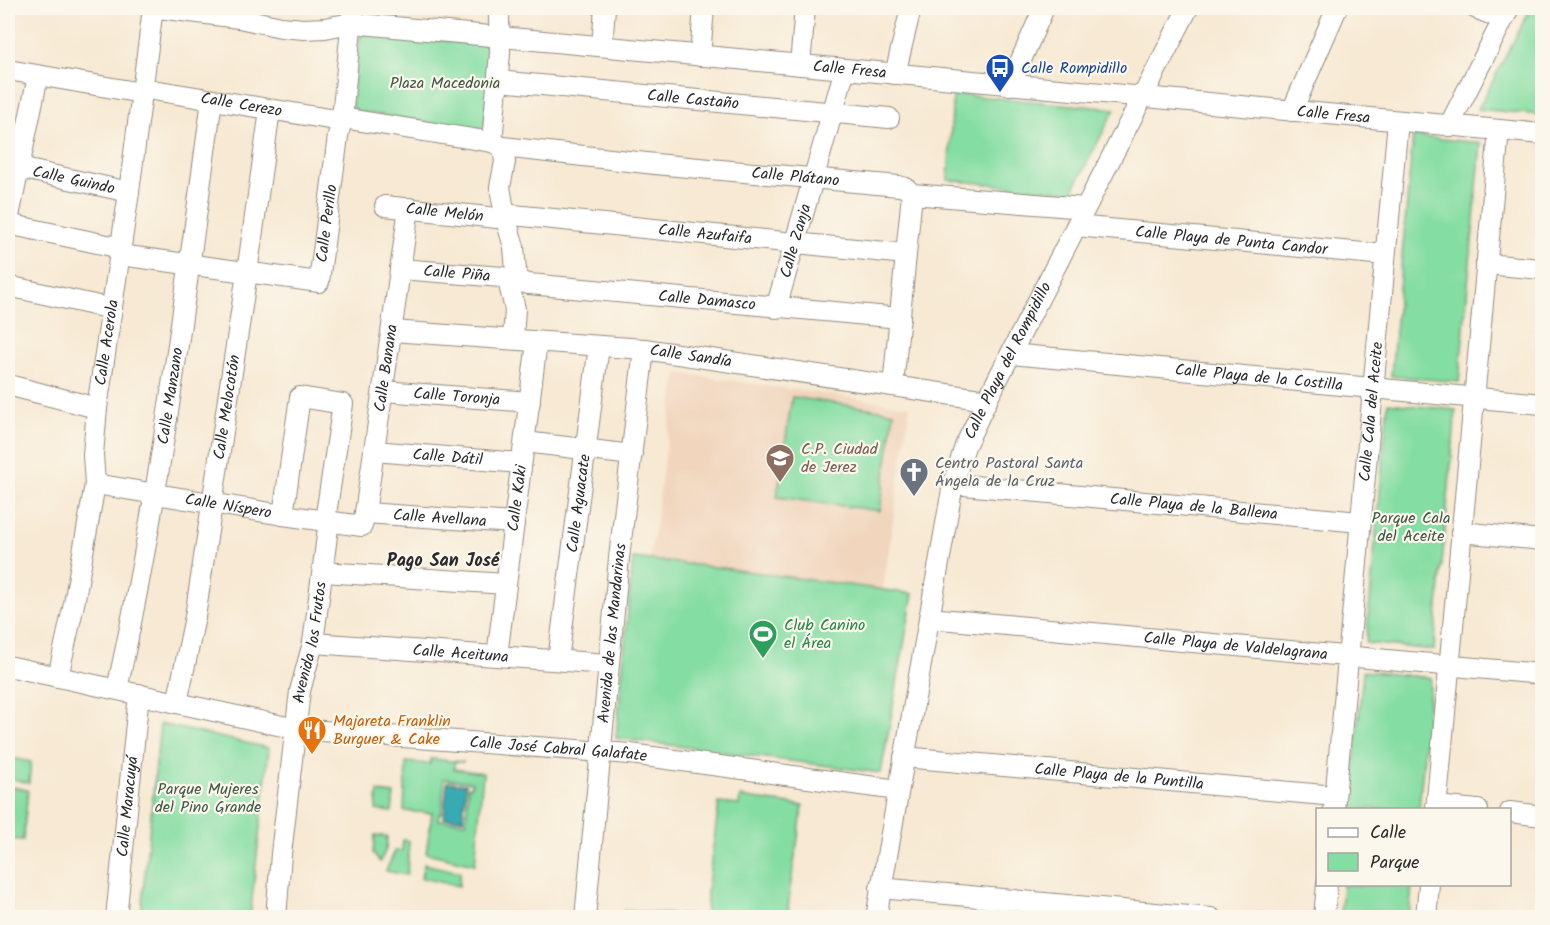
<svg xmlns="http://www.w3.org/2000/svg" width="1550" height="925" font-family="Kalam,sans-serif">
<rect width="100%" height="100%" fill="#fbf7ec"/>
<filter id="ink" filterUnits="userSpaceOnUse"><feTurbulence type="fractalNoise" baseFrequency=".0167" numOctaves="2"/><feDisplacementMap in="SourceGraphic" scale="12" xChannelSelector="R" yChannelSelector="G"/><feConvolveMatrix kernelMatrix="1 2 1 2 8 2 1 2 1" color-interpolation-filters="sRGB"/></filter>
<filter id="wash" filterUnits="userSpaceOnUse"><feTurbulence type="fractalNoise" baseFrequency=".008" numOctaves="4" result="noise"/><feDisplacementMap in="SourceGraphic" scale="24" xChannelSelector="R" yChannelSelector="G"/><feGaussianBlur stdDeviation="1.35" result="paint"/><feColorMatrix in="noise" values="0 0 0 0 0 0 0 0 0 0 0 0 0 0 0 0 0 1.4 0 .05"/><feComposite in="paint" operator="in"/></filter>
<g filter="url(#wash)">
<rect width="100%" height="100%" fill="#f7e9d3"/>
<path fill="#f1d5bd" d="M677 373 910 406 883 590 650 559Z"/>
<g fill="#84dda2" stroke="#588466" stroke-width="1.5" fill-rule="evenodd">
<path d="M1531 8H1542V115L1478 109Z"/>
<path d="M365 33 484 44 491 51 485 124 482 128 477 131 356 111 351 104 360 37Z"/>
<path d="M953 94 1115 109 1072 192 948 180Z"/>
<path d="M1413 136 1481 143 1459 382 1391 376Z"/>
<path d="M792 397 894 412 880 511 777 497Z"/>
<path d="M1388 403 1456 410 1434 650 1366 643Z"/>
<path d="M633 558 723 568 913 594 881 773 616 738Z"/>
<path d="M1363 671 1431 678 1419 809H1350Z"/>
<path d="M160 724 269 748 250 917H204L141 913Z"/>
<path d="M8 757 31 762 29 783 8 778Z"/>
<path d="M431 759 464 762H454V769L483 773 475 864 426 853 432 813 404 811 406 762 430 764ZM444 779 472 782 471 787H468L466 822 438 820 439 814H442Z"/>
<path d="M8 786 28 790 23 840 8 839Z"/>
<path d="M378 792 394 794 392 812 376 810Z"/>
<path d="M740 797 803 806 789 895 788 917H706L707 892 719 803 739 805Z"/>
<path d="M375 835 387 837 386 849 380 862 373 853Z"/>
<path d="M403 840 409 841 407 875 386 871 395 851H402Z"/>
<path d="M424 864 460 872 459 886 421 878Z"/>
<path d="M1343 885H1412L1409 917H1340Z"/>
<path d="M624 911 695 916V917H623Z"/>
</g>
<path fill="#39aab3" stroke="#326a6f" stroke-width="1.5" d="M447 782 466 784 463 819 444 818Z"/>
</g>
<g filter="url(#ink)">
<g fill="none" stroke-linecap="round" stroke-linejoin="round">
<g stroke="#918a7f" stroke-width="22">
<g id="minor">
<path id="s1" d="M158 8 239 18 281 27 304 29 325 28 351 23 1542 134"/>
<path d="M1475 8 1503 19"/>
<path d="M602 46 605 8"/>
<path d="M700 56 704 8"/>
<path d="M800 65 805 8"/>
<path id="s2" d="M8 70 136 92 147 89 329 119 342 118 353 8"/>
<path d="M895 74 911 8"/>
<path id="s3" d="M498 81 889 118"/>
<path d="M1010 85 1044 8"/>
<path d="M1292 111 1337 8"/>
<path d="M1449 126 1509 8"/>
<path d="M492 142 500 53 499 18 500 8"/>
<path id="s4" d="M503 147 655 164 899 186 906 188 912 194 1085 208"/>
<path id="s5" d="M19 168 129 192"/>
<path id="s6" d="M385 206 497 218 513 215 906 254"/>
<path d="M8 221 38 76"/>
<path d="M8 224 121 248"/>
<path id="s7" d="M1076 226 1385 255"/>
<path id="s8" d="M120 255 319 282 338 136 342 118 492 142 503 147 505 162 500 187 505 216 514 247 516 271 510 289 515 309 513 339"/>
<path d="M1486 264 1542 269"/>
<path id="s9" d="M400 269 502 277 529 284 900 318"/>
<path d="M8 286 112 309"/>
<path id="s10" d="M776 308 845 69"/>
<path id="s11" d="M392 331 644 349 987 400"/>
<path id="s12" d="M1011 354 1542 404"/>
<path d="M8 385 97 408"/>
<path d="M893 386 912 194"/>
<path id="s13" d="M383 391 530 402"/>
<path d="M525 442 632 455"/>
<path id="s14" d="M374 451 521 463"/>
<path id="s15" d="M95 484 283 515 362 526 365 513 409 208"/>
<path id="s16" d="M953 484 1360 522"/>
<path id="s17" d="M365 513 514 523"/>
<path d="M1461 532 1542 540"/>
<path d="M323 572 506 584"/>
<path id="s18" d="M929 618 1542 674"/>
<path id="s19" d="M313 643 608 664"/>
<path id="s20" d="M497 656 537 342"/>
<path id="s21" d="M558 660 599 346"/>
<path id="s22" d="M8 666 296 729 630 754 898 790"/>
<path id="s23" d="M58 677 74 604 95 484 93 455 97 408 129 192 153 8"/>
<path id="s24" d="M117 689C160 495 185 297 212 100"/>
<path id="s25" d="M177 703 195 617 247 273 270 110"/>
<path id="s26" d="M904 757 1335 796"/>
<path d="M1436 806 1478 810"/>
<path id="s27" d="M1334 810 1398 121"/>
<path d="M1436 810 1499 130"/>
<path d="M1510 812 1542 816"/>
<path d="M880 888 1211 918"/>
<path id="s28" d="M116 918 139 694"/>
<path id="s29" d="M276 918 281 854 300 691 313 643 328 528 326 514 343 404 300 397 283 515"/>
<path id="s30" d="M585 918 619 558 644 349"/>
<path id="s31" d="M876 918 953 484 965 446 987 400 1188 8"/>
<path d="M1324 918 1327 884"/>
<path d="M1426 918 1429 884"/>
</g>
</g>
<use href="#minor" stroke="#fff" stroke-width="20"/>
</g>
</g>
<defs>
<g id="bus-pin" transform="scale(1.5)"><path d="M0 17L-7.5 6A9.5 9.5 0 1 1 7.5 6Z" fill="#1a4fb4" stroke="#fbf7ec"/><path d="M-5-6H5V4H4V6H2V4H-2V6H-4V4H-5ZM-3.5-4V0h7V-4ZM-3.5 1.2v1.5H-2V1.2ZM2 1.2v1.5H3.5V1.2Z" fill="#fff"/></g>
<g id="school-pin" transform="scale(1.5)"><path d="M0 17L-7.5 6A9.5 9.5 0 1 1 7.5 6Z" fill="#8d6e63" stroke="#fbf7ec"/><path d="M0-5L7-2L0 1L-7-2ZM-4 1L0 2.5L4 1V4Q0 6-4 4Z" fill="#fff"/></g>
<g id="church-pin" transform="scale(1.5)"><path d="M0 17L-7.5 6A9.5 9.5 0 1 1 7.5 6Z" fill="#6b7280" stroke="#fbf7ec"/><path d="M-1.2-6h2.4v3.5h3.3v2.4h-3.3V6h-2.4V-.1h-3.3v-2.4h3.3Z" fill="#fff"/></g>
<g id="stadium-pin" transform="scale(1.5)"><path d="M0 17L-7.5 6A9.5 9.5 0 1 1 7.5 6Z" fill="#2e9e5b" stroke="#fbf7ec"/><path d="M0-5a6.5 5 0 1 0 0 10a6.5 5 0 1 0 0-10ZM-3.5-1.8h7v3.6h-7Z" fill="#fff"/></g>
<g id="restaurant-pin" transform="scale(1.5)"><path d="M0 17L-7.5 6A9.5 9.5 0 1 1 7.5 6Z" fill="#e8710a" stroke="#fbf7ec"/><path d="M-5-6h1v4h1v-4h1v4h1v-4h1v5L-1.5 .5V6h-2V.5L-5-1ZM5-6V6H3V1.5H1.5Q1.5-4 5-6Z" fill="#fff"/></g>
</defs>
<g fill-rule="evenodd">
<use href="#bus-pin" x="1000" y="68"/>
<use href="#school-pin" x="780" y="458"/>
<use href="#church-pin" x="914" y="472"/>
<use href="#stadium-pin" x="763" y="634"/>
<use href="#restaurant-pin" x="312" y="730"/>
</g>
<g text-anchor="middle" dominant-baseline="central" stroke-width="4.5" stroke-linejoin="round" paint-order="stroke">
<g font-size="16" fill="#164399" stroke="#fbf7ec" text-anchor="start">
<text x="1021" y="68">Calle Rompidillo</text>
</g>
<g font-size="16" fill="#2b2b2b" stroke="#fbf7ec">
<text stroke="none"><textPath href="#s1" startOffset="696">Calle Fresa</textPath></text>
<text stroke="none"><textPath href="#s3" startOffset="196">Calle Castaño</textPath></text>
<text stroke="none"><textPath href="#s2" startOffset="237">Calle Cerezo</textPath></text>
<text stroke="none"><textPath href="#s1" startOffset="1182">Calle Fresa</textPath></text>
<text stroke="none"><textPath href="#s4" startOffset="294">Calle Plátano</textPath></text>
<text stroke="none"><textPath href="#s5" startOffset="56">Calle Guindo</textPath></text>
<text stroke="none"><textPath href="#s6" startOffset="60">Calle Melón</textPath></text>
<text stroke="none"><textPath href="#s8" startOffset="260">Calle Perillo</textPath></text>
<text stroke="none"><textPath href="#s6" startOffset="322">Calle Azufaifa</textPath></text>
<text stroke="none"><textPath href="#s10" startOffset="70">Calle Zanja</textPath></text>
<text stroke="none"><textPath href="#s7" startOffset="156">Calle Playa de Punta Candor</textPath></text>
<text stroke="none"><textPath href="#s9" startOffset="57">Calle Piña</textPath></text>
<text stroke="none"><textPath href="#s9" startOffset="309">Calle Damasco</textPath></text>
<text stroke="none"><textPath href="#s23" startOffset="339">Calle Acerola</textPath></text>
<text stroke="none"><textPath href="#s11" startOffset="300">Calle Sandía</textPath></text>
<text stroke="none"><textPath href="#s31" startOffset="576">Calle Playa del Rompidillo</textPath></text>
<text stroke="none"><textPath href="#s15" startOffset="430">Calle Banana</textPath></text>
<text stroke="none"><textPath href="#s12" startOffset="249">Calle Playa de la Costilla</textPath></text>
<text stroke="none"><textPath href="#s24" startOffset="298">Calle Manzano</textPath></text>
<text stroke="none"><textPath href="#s13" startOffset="74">Calle Toronja</textPath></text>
<text stroke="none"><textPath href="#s25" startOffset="300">Calle Melocotón</textPath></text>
<text stroke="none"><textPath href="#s27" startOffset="400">Calle Cala del Aceite</textPath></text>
<text stroke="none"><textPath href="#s14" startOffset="74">Calle Dátil</textPath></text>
<text stroke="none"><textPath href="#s20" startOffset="159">Calle Kaki</textPath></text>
<text stroke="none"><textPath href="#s21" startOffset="158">Calle Aguacate</textPath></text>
<text stroke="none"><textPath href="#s15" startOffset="135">Calle Níspero</textPath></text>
<text stroke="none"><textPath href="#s16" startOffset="242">Calle Playa de la Ballena</textPath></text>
<text stroke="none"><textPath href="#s17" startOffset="75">Calle Avellana</textPath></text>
<text stroke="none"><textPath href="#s30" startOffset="286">Avenida de las Mandarinas</textPath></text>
<text stroke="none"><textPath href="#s29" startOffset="278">Avenida los Frutos</textPath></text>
<text stroke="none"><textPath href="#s18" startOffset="308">Calle Playa de Valdelagrana</textPath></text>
<text stroke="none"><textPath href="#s19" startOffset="148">Calle Aceituna</textPath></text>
<text stroke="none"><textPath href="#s22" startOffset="558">Calle José Cabral Galafate</textPath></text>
<text stroke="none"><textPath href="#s26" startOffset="216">Calle Playa de la Puntilla</textPath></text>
<text stroke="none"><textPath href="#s28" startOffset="112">Calle Maracuyá</textPath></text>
</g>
<g font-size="16" fill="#415849" stroke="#fbf7ec">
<text x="445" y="83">Plaza Macedonia</text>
<text x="1411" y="518">Parque Cala<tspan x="1411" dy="18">del Aceite</tspan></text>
<text x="208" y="789">Parque Mujeres<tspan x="208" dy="18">del Pino Grande</tspan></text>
</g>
<g font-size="16" fill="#785e54" stroke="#fbf7ec" text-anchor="start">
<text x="801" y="449">C.P. Ciudad<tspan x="801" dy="18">de Jerez</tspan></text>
</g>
<g font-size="16" fill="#5b616d" stroke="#fbf7ec" text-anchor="start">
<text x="935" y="463">Centro Pastoral Santa<tspan x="935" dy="18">Ángela de la Cruz</tspan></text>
</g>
<g font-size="16" fill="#27864d" stroke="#fbf7ec" text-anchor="start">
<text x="784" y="625">Club Canino<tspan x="784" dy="18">el Área</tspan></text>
</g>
<g font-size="16" fill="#c56008" stroke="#fbf7ec" text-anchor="start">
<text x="333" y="721">Majareta Franklin<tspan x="333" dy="18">Burguer &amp; Cake</tspan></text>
</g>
<g font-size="18" font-weight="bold" fill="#2b2b2b" stroke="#fbf7ec">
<text x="443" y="561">Pago San José</text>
</g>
</g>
<rect width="1550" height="925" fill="none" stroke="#fbf7ec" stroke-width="30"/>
<rect x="1316" y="808" width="195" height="78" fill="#fbf7ec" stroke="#a8a59f" stroke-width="1.5"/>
<rect x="1328" y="828" width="30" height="9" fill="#ffffff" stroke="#a8a59f" stroke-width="1.5"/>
<text x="1370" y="838" font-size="18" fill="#2b2b2b">Calle</text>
<rect x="1328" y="853" width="30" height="18" fill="#84dda2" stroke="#a8a59f" stroke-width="1.5"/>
<text x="1370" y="868" font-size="18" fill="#2b2b2b">Parque</text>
</svg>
